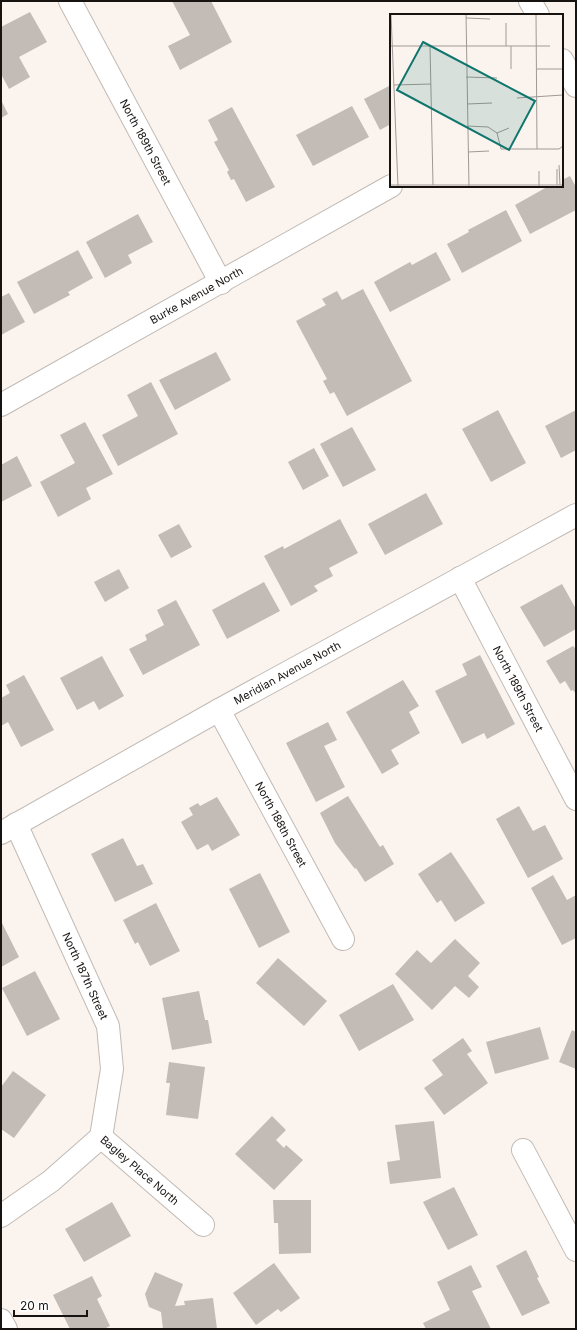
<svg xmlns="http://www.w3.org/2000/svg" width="577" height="1330" font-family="Inter,sans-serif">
<rect width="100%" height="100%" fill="#fbf3ee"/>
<g fill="#c2bbb6">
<path d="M172 1H211L232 42 180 70 168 46 190 35Z"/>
<path d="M30 12 47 42 19 57 30 77 9 89 1 74V27Z"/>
<path d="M391 85V124L380 130 364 99Z"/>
<path d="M1 100 8 114 1 118Z"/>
<path d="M352 106 369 137 313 166 296 135Z"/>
<path d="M232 107 275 187 246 202 234 179 231 180 227 172 229 170 214 142 218 140 208 120Z"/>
<path d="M570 176 576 187V210L530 234 515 205 547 187 551 186H562V180Z"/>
<path d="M506 210 522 241 462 273 447 244 469 232 468 230Z"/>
<path d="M138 214 153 242 128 255 132 263 105 278 86 242Z"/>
<path d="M78 250 93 278 68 292 70 295 34 314 17 282Z"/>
<path d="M436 252 451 280 390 312 374 282 410 262 412 265Z"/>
<path d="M363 289 412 381 347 416 334 392 330 394 323 381 327 379 296 321 326 305 322 299 337 291 342 300Z"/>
<path d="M9 293 25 322 1 335V297Z"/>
<path d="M216 352 231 380 175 410 159 380Z"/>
<path d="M151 382 178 434 118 466 102 435 138 416 127 395Z"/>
<path d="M498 410 526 463 491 482 462 429Z"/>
<path d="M576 410V450L561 458 545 426Z"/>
<path d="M85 422 113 474 86 488 91 499 58 517 40 482 75 463 60 435Z"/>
<path d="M352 427 376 470 343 487 320 444Z"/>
<path d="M314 448 329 476 303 490 288 462Z"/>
<path d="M17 456 32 486 1 502V465Z"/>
<path d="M426 493 443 524 385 555 368 524Z"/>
<path d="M340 519 358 553 329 568 333 576 314 586 318 591 291 606 264 556 283 546 284 549Z"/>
<path d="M179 524 192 547 171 558 158 535Z"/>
<path d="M119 569 129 588 105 602 94 582Z"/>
<path d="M264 582 280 611 227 639 212 610Z"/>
<path d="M562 584 576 609V629L544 647 520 607Z"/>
<path d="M176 600 200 645 143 675 129 649 147 640 145 635 164 625 157 610Z"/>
<path d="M573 646 576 649V694L573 690 571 691 565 681 560 684 546 661Z"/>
<path d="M480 655 515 724 487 739 484 733 462 744 435 691 467 675 462 664Z"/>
<path d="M102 656 124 696 99 710 94 701 77 710 60 678Z"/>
<path d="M24 675 54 730 21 747 8 722 1 726V698L10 693 6 685Z"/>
<path d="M403 680 419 706 409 712 420 733 391 750 399 764 382 774 346 712Z"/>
<path d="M328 722 337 740 324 746 345 787 316 802 286 743Z"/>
<path d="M348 796 380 847 383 845 394 864 365 882 356 868 355 869 335 843 320 813Z"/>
<path d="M217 797 240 835 212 851 208 844 197 850 181 822 193 815 189 808 198 803 200 806Z"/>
<path d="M519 806 533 831 545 825 563 859 528 878 496 819Z"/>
<path d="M123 838 137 866 143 864 153 884 115 902 91 854Z"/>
<path d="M451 852 485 903 455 922 441 900 437 903 418 874Z"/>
<path d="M260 873 290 932 259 948 229 889Z"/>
<path d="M553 875 567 900 576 895V938L562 945 531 888Z"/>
<path d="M156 903 180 951 150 966 138 942 135 944 123 920Z"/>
<path d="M1 921 19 957 1 967Z"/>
<path d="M455 939 480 963 468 976 479 987 469 998 455 986 432 1010 395 974 417 950 431 963Z"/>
<path d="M278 958 327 1001 304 1026 256 983Z"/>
<path d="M35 971 60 1019 27 1036 2 988Z"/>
<path d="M393 984 414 1020 359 1051 339 1015Z"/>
<path d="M199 991 205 1020H208L212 1043 172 1050 162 998Z"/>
<path d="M540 1027 549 1059 495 1074 486 1042Z"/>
<path d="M572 1030 576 1032V1069L559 1062Z"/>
<path d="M463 1038 472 1051 467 1054 488 1083 444 1115 424 1088 443 1075 432 1060Z"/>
<path d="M169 1062 205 1067 198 1119 166 1115 170 1083H166Z"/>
<path d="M13 1071 46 1095 14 1138 1 1129V1087Z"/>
<path d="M272 1116 286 1130 276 1140 284 1148 286 1145 303 1160 274 1190 235 1154Z"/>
<path d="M434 1121 441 1178 390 1184 387 1162 400 1160 395 1125Z"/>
<path d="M454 1187 478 1235 448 1250 423 1202Z"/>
<path d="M273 1200H311V1253L279 1254 278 1223H274Z"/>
<path d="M112 1202 131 1236 84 1262 65 1229Z"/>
<path d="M526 1250 539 1277 537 1278 550 1303 522 1316 496 1266Z"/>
<path d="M274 1263 300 1298 281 1312 278 1309 256 1325 233 1293Z"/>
<path d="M471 1265 482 1287 472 1291 491 1329H426L423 1323 450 1310 437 1282Z"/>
<path d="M155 1272 183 1284 175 1306 185 1305 184 1301 213 1298 217 1329H163L161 1312 149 1307 145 1294Z"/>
<path d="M92 1276 102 1296 97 1299 110 1326 104 1329H70L53 1295Z"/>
</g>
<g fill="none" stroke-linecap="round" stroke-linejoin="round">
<g stroke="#c1bab5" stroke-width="24">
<g id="minor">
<path id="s1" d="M70 1 221 283"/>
<path d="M530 1 538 15"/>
<path d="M562 60 576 86"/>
<path id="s2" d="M1 405 391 186"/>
<path id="s3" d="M460 578 576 799"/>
<path id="s4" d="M219 710 343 939"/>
<path id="s5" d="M16 824 108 1026 112 1069 101 1137"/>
<path id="s6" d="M1 833 219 710 576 515"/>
<path id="s7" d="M101 1137 203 1225"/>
<path d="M523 1150 576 1250"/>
<path d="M1 1216 51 1181 101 1137"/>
<path d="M1 1320 6 1329"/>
</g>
</g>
<use href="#minor" stroke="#fff" stroke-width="22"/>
</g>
<g text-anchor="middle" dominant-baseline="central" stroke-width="4" stroke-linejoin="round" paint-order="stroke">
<g font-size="11" fill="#161311" stroke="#fff">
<text stroke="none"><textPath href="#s1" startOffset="160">North 189th Street</textPath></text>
<text stroke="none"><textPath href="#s2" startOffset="224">Burke Avenue North</textPath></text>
<text stroke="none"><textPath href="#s6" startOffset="328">Meridian Avenue North</textPath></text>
<text stroke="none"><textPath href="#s3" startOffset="125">North 189th Street</textPath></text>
<text stroke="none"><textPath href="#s4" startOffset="130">North 188th Street</textPath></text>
<text stroke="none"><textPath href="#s5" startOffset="167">North 187th Street</textPath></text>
<text stroke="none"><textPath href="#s7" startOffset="51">Bagley Place North</textPath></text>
</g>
</g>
<g transform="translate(390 14)">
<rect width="173" height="173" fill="#fbf3ee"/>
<path fill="none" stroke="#9f9996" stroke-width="1" d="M1 0 8 173M76 0 79 173M146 0 147 135M76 4 100 5M116 9V32M0 32H160M40 32 43 171M121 55V32M147 55H173M76 63 107 64M4 71 41 70M127 84 173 81M77 90 102 89M77 112 98 113 107 119M107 119 111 135H169L173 132M107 119 119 114M78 138 99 137M169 151 170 171M167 155V171M149 157V173M0 171H173"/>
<path fill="#0f766e" fill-opacity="0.15" stroke="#0f766e" stroke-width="2" d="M33 28 145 87 119 136 7 76Z"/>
<rect width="173" height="173" fill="none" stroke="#161311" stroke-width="2"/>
</g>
<rect width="577" height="1330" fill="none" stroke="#161311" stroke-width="4"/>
<path d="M14 1310v6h73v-6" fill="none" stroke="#161311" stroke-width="2"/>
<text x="20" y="1310" font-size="12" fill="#161311" stroke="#ffffff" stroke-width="3" paint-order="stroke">20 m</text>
</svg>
